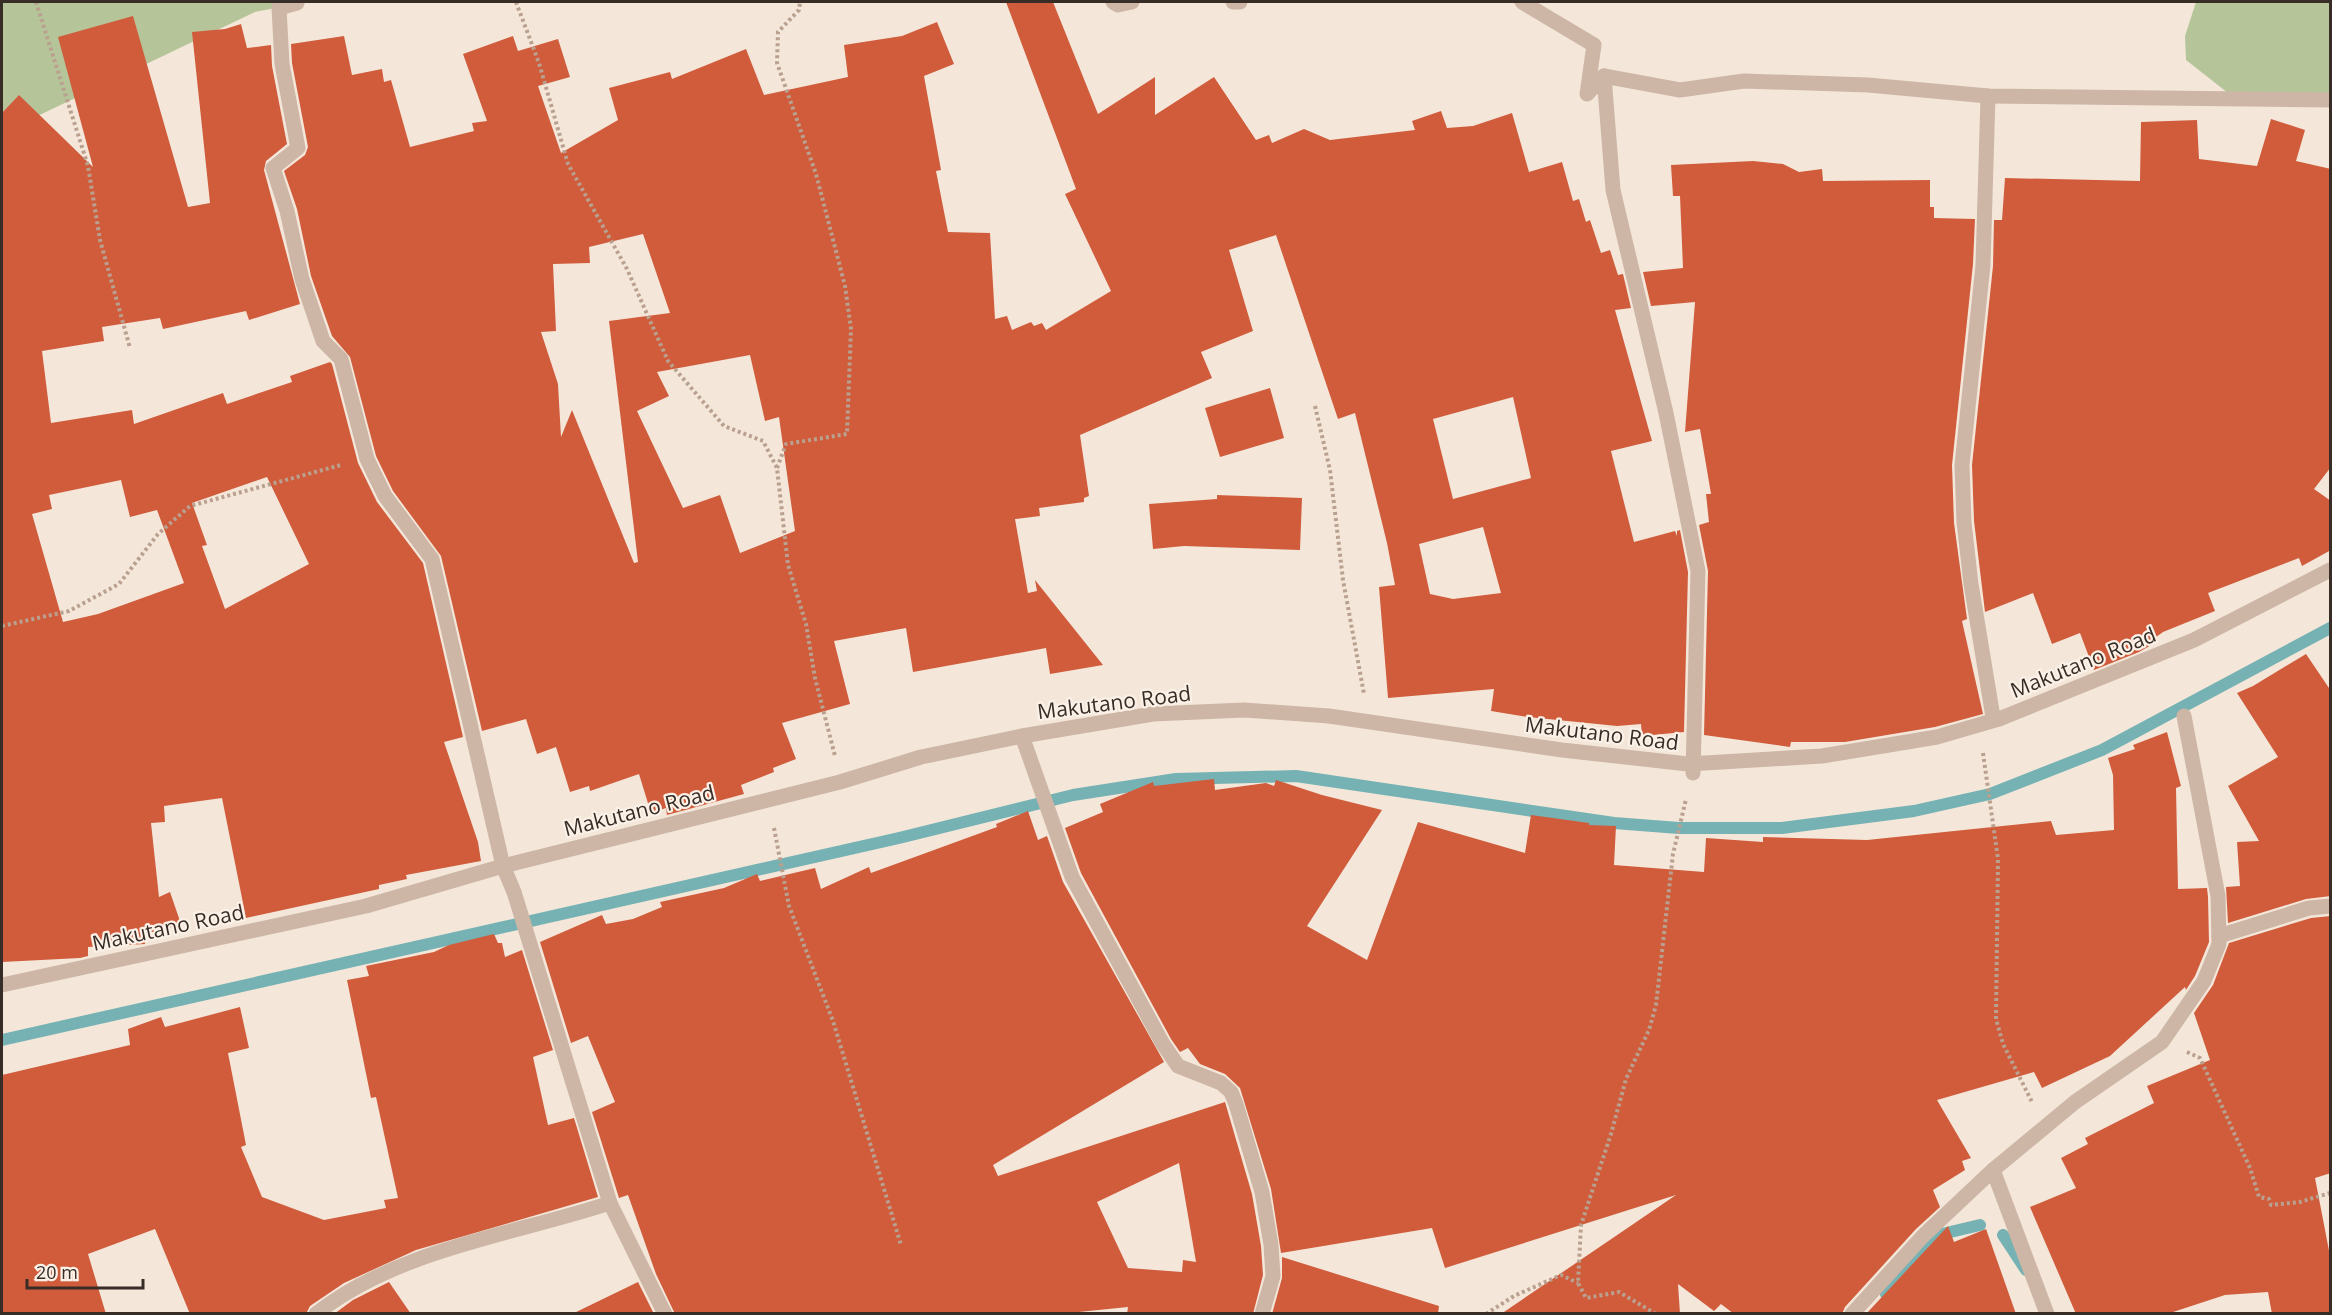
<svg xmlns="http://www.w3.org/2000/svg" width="2332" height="1315" font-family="'Open Sans',sans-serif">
<rect width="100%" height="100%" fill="#f4e7da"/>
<g fill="#b6c499">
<path d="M2 2H305L255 12 2 133Z"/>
<path d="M2196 2H2330V95L2228 93 2186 60 2185 36Z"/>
</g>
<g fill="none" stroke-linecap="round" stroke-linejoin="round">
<g stroke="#76b2b3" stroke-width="12">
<path d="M2 1040 899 838 1073 795 1176 779 1296 776 1614 823 1679 828H1782L1914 811 1990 794 2102 750 2330 628"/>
<path d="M2003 1235 2026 1270"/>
<path d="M1886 1294 1927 1246 1942 1234 1980 1225"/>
</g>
</g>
<g fill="#d05c3c" fill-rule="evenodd">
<path d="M1006 2H1053L1098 114 1155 77V115L1214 77 1256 140 1269 135 1272 143 1304 129 1330 140 1415 130 1412 121 1441 111 1447 128 1473 126 1512 113 1529 172 1562 162 1573 201 1579 199 1586 222 1590 220 1601 253 1610 250 1618 275 1623 274 1631 308 1615 310 1652 441 1611 451 1634 542 1675 531 1677 536V531L1680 530 1688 572 1684 732 1642 736 1641 724 1617 726 1528 717 1491 711 1494 689 1388 698 1379 587 1395 585 1387 543 1355 413 1338 419 1276 235 1229 250 1253 331 1201 352 1212 378 1080 435 1089 496 1084 498V502L1039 508 1040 516 1015 519 1028 593 1037 591 1035 580 1103 665 1050 674 1046 648 913 672 906 628 834 641 850 704 782 723 796 759 773 768 774 772 741 785 744 794 667 815 666 808 651 813 639 774 590 791 589 786 570 792 556 747 537 754 526 719 482 731 441 556 393 491 376 456 350 357 332 336 311 276 297 209 284 171 305 155 308 147 292 63 291 44 344 36 352 75 382 69 384 82 391 80 410 147 474 131 472 123 487 121 463 54 513 36 518 51 558 39 570 77 538 86 561 153 618 120 609 88 670 72 672 79 746 49 764 95 848 77 844 45 902 36 937 22 954 64 924 76 941 170 936 171 948 232 990 233 995 319 1007 316 1012 330 1031 322 1034 326 1042 323 1046 330 1111 291 1065 194 1076 189ZM643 234 670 313 609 321 638 562 634 563 572 410 561 437 558 384 541 332 556 331 553 264 590 263 589 247ZM750 355 765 421 779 417 795 531 740 553 720 495 683 508 637 411 669 396 657 372ZM1513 397 1531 478 1453 499 1433 419ZM1483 527 1501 593 1453 599 1430 594 1419 544Z"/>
<path d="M133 16 188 207 210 203 192 32 225 29 241 24 247 48 271 45 272 66 287 144 266 161 264 170 300 304 249 320 246 311 163 329 160 318 102 327 104 341 42 351 51 423 132 410 134 424 223 393 227 404 292 382 290 376 330 362 332 364 358 463 377 502 423 563 463 737 444 742 478 842 481 861 406 875 407 879 379 885V889L246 918 222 798 164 806 165 822 151 823 159 897 170 892 181 924 156 932H145V944L88 947V956L80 958 2 962V113L19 95 93 167 58 37ZM267 477 309 564 225 609 202 546 207 545 192 503ZM121 480 130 517 157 510 184 583 98 614 63 622 32 514 52 509 49 495Z"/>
<path d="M2271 119 2305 130 2296 161 2331 169V467L2314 489 2331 501V550L2302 566 2299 558 2208 593 2215 611 2163 632 2156 637 2158 641 2139 652 2094 670 2080 633 2052 644 2033 593 1985 612 1974 521 1972 465 1993 266 1994 220H2002L2005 178 2140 181 2141 122 2197 120 2199 159 2257 166Z"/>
<path d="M1753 161 1783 164 1799 172 1822 169 1823 181 1930 180V207H1934V218L1975 219 1973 264 1952 465 1954 523 1967 619 1962 621 1983 714 1935 727 1845 742H1791L1790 747 1704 735 1708 571 1699 525 1709 522 1706 494H1711L1700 429 1685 432 1695 302 1651 306 1643 272 1683 268 1680 196H1673L1671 165Z"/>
<path d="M1270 388 1284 438 1220 457 1205 408Z"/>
<path d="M1217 495 1302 498 1300 550 1184 546 1153 549 1149 504 1217 499Z"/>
<path d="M2306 654 2331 691V896L2306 899 2228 923 2226 887 2240 886 2237 842 2259 841 2228 786 2278 757 2237 693 2253 686Z"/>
<path d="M2167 732 2181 786 2176 788 2178 889 2207 888 2208 897 2209 942 2195 976 2186 990 2185 987 2110 1056 2042 1088 2034 1072 1937 1100 1971 1158 1962 1161 1965 1170 1933 1190 1940 1207 1916 1229 1845 1307 1842 1314H1734L1721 1304 1714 1311 1678 1284 1680 1314H1501L1676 1195 1445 1268 1432 1228 1281 1253 1271 1189 1240 1088 1225 1074 1200 1064 1188 1048 1180 1052 1171 1039 1081 873 1065 828 1103 812 1100 804 1153 782 1154 786 1214 779 1215 790 1266 783 1274 786 1276 780 1322 795 1382 810 1307 926 1367 960 1418 822 1525 853 1531 815 1589 823V825L1616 826 1614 865 1704 872 1706 838 1763 842V837L1867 840 2051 821 2056 835 2114 830 2113 775 2108 758 2135 749 2133 745Z"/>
<path d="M1028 811 1038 840 1047 836 1063 882 1164 1062 993 1165 998 1176 1225 1102 1252 1194 1261 1246 1263 1275 1253 1314H1127L1128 1307 1059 1314H675L656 1274 628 1195 619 1198 592 1112 615 1102 588 1036 571 1043 540 942 602 915 606 924 633 919 662 907 660 902 724 888 757 874 760 881 815 868 821 889 869 867 871 873 997 827 996 824ZM1179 1163 1196 1262 1183 1260 1182 1272 1128 1268 1097 1202Z"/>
<path d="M2331 916V1173L2315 1178 2331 1261V1314H2272L2268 1292 2225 1295 2167 1314H2076L2030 1207 2076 1188 2061 1158 2088 1144 2085 1138 2154 1103 2147 1086 2210 1060 2194 1013 2213 985 2229 943 2311 918Z"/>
<path d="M494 934 498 943H502L505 957 522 950 553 1050 533 1057 548 1125 574 1118 598 1197 416 1250 344 1283 310 1306 306 1314H190L155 1229 88 1254 106 1314H2V1075L130 1045 128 1029 161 1017 165 1027 240 1007 249 1048 228 1053 246 1145 241 1147 262 1197 324 1220 386 1208 384 1200 398 1198 376 1097 371 1098 347 980 369 976 366 966 434 952 449 945Z"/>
<path d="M1948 1226 1954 1242 1986 1229 2016 1314H1866Z"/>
<path d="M1282 1257 1439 1306 1438 1314H1272L1282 1278Z"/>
<path d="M389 1282 411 1314H334L353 1300Z"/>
<path d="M638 1282 654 1314H572Z"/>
</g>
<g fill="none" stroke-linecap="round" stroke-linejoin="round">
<g stroke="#b9a08f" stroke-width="4" stroke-dasharray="3 3" stroke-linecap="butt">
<path d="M36 2 88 166 100 240 130 348"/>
<path d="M516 2 539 63 568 164 627 269 668 361 724 426 763 441 777 468 788 565 806 624 815 678 835 756"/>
<path d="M1315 406 1330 470 1343 580 1364 694"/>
<path d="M777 468 786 444 847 434 851 329 845 286 816 174 777 63 778 32 799 10 800 2"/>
<path d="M2 626 69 611 119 584 158 534 190 506 341 465"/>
<path d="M1983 753 1998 859 1996 1019 2003 1044 2032 1102"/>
<path d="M774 828 789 906 833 1021 901 1245"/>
<path d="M2187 1052 2200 1058 2250 1168 2259 1197 2269 1199 2271 1205 2300 1202 2330 1193"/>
<path d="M1486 1314 1514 1296 1561 1275 1578 1283"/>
<path d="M1656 1314 1619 1292 1586 1298 1578 1283 1581 1225 1611 1134 1626 1079 1649 1030 1656 1005 1673 854 1686 799"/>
</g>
<g stroke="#cdb6a5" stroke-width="15">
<path d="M1113 2 1118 5 1132 2"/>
<path d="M1233 2H1240"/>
<path d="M1522 2 1594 45 1587 94 1604 76"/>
<path d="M297 3 279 8 282 64 298 148 273 168 287 211 302 279 323 341 341 359 367 459 385 496 432 559 503 866 514 892 610 1203 665 1314"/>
<path d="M1604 76 1680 90 1744 81 1868 85 1988 96 2330 100"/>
<path d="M1604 76 1613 190 1666 413 1698 571 1693 773"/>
<path d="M1988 96 1983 265 1962 465 1964 522 1971 584 1993 717 1999 719"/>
<path d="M1022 736 1072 877 1163 1044 1178 1066 1221 1083 1231 1092 1236 1104 1262 1192 1271 1245 1273 1276 1262 1314"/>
<path d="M2219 936 2309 908 2330 906"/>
<path d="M2 985 366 906 503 866 840 782 921 757 1022 736 1153 714 1244 710 1329 716 1562 750 1688 764 1822 756 1889 745 1937 737 1999 719 2194 640 2330 570"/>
<path d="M1993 1170 2047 1314"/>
<path d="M316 1314C398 1249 513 1235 610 1203"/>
<path d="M1852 1314 1923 1236 1993 1170 2075 1102 2162 1042 2204 981 2219 944 2218 896 2184 716"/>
</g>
</g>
<g text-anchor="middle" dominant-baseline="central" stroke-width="4.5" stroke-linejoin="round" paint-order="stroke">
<g font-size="21" fill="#382c27" stroke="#fbf1e7">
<text transform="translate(2083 662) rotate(-22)">Makutano Road</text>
<text transform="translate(1114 702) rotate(-7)">Makutano Road</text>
<text transform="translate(1602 733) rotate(7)">Makutano Road</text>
<text transform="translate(639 810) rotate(-14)">Makutano Road</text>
<text transform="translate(168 927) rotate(-12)">Makutano Road</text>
</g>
</g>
<rect width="2332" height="1315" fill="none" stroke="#382c27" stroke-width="6"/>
<path d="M27 1279v9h116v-9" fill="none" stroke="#382c27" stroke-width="3"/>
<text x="36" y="1279" font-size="18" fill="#382c27" stroke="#fbf1e7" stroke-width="4.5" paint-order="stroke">20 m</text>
</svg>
